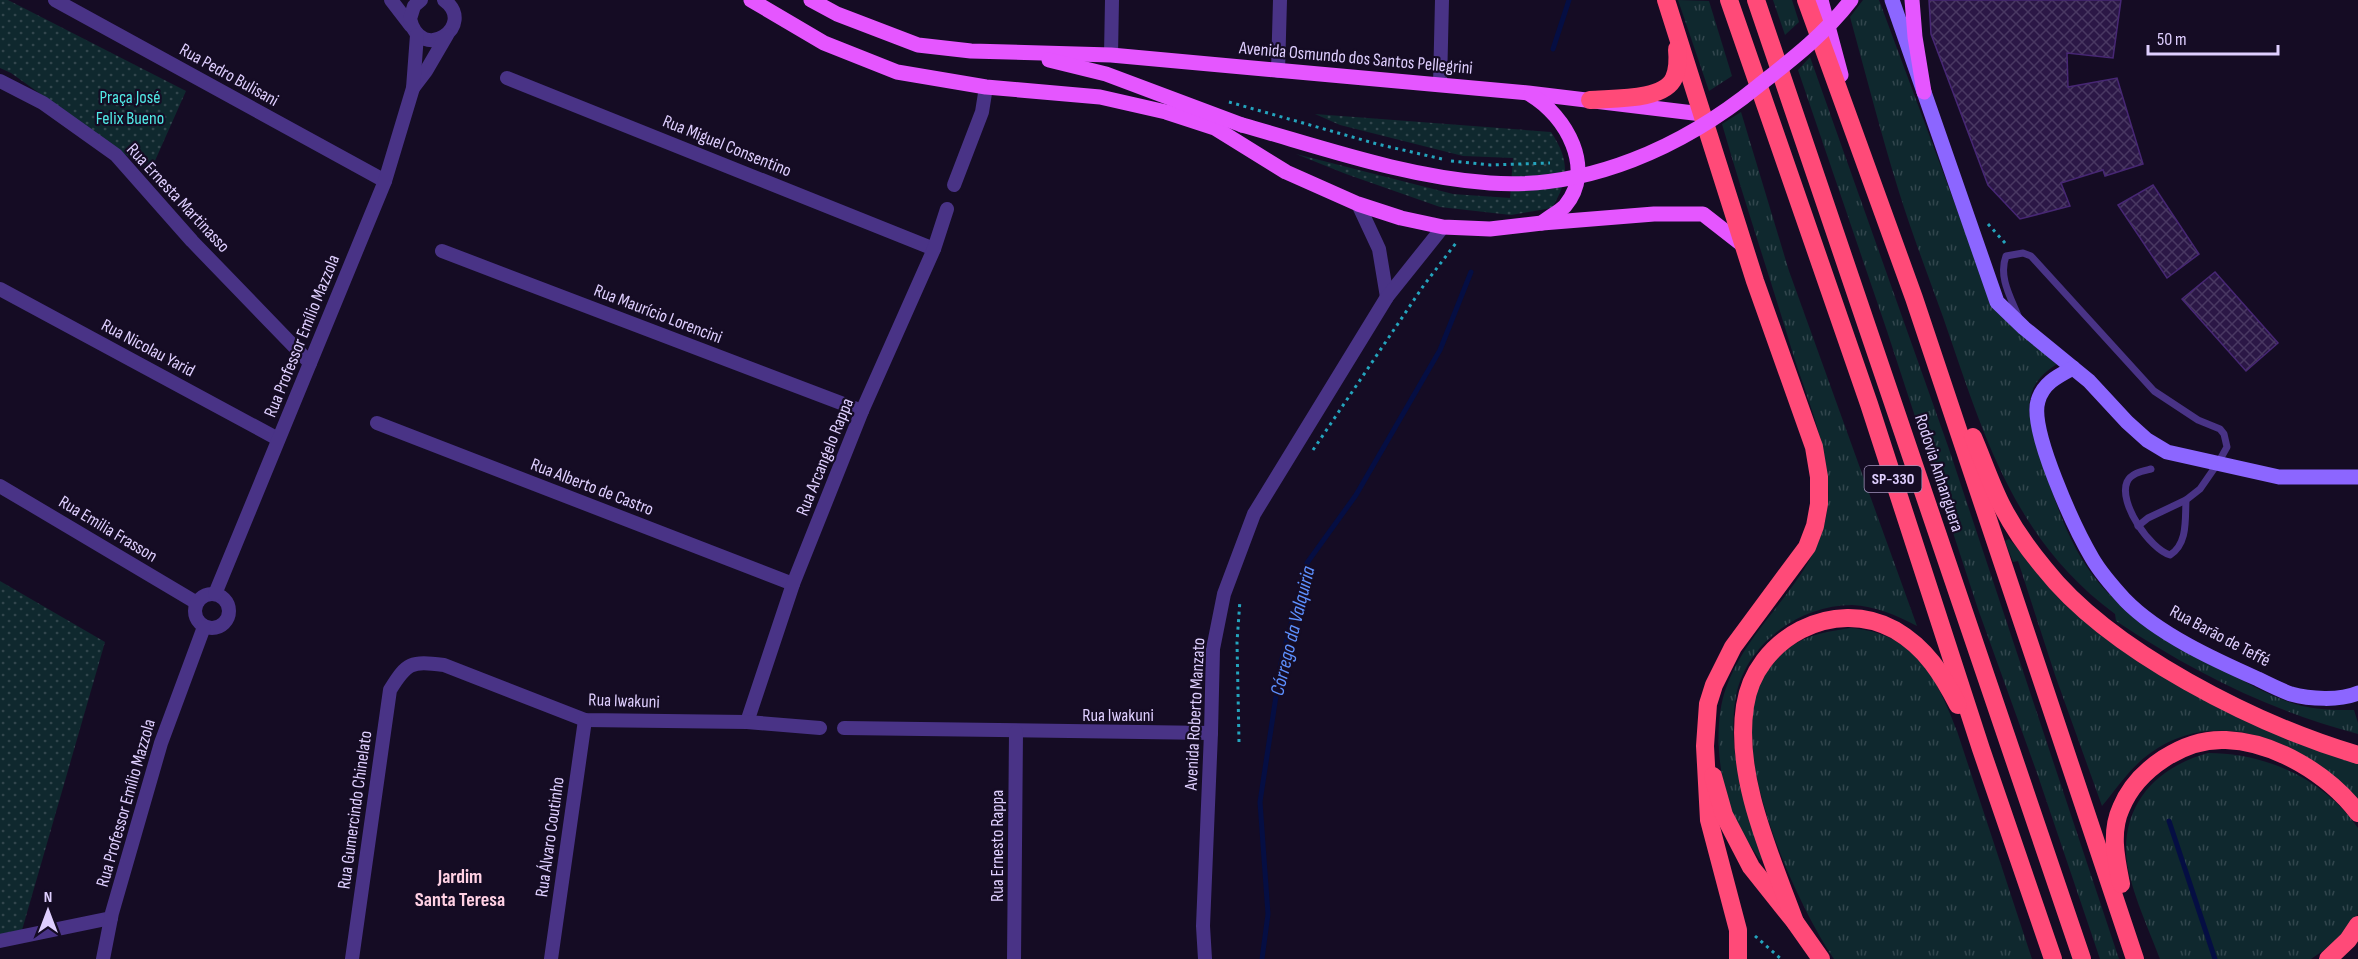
<svg xmlns="http://www.w3.org/2000/svg" width="2358" height="959" font-family="'Sofia Sans Condensed',sans-serif">
<defs>
<pattern id="grass-tufts" width="24" height="20" patternUnits="userSpaceOnUse" patternTransform="scale(1.5)"><rect width="24" height="20" fill="#0f282e"/><path d="M3 7l-1-3M5 7V3M7 7l1-3M15 17l-1-3M17 17v-4M19 17l1-3" fill="none" stroke="#32464d"/></pattern>
<pattern id="park-dots" width="8" height="8" patternUnits="userSpaceOnUse" patternTransform="scale(1.5)"><rect width="8" height="8" fill="#0f282e"/><path d="M2 2h.1M6 6h.1" fill="none" stroke="#32464d" stroke-width="1.8" stroke-linecap="round"/></pattern>
<pattern id="building-cross-hatch" width="8" height="8" patternUnits="userSpaceOnUse" patternTransform="scale(1.5)"><rect width="8" height="8" fill="#2b1746"/><path d="M0 0l8 8M0 8l8-8" fill="none" stroke="#493862"/></pattern>
</defs>
<rect width="100%" height="100%" fill="#150c24"/>
<g fill="url(#grass-tufts)">
<path d="M1678 0 1709 1 1732 76 1709 91Z"/>
<path d="M1773 0H1792L1799 22 1785 35Z"/>
<path d="M1863 0H1879L1991 301 2057 364C2018 388 2028 418 2040 455 2055 500 2068 546 2099 583 2120 609 2151 624 2179 641 2216 664 2254 691 2295 704 2315 710 2333 710 2354 710L2358 723V734C2268 710 2193 672 2116 621L2115 614C2012 538 1983 432 1943 317 1928 275 1912 234 1899 192 1881 134 1866 75 1850 17Z"/>
<path d="M1810 57 1949 449 2119 959H2100L2037 773 1978 609 1887 331 1798 70Z"/>
<path d="M1741 112 1789 271 1917 626C1896 615 1875 606 1852 605 1797 605 1742 647 1735 702 1728 756 1745 810 1764 859L1760 860C1752 848 1743 835 1736 822 1719 785 1712 727 1726 688 1735 662 1751 640 1768 618 1792 587 1818 557 1826 517 1837 466 1808 402 1793 354 1770 277 1744 201 1722 124Z"/>
<path d="M2009 539 2089 623 2358 759V799C2306 743 2218 703 2149 754 2130 768 2117 788 2102 806L2055 675 2018 561 2013 562 2005 541Z"/>
<path d="M1850 628C1915 633 1936 676 1957 731L2032 959H1834C1795 901 1735 766 1755 696 1760 678 1778 655 1793 645 1810 634 1831 631 1850 628Z"/>
<path d="M2208 753C2266 753 2324 779 2358 828V913L2354 923 2333 944 2311 959H2160C2149 929 2126 881 2126 850 2126 798 2161 766 2208 753Z"/>
</g>
<g fill="url(#park-dots)">
<path d="M0 0H8L186 91 150 172 11 73 0 68Z"/>
<path d="M1315 114 1551 132C1570 160 1569 180 1552 208L1511 215 1440 207 1346 174 1296 154 1453 194 1510 198 1513 158 1463 156 1340 125Z"/>
<path d="M0 581 105 642 20 937 0 940Z"/>
</g>
<g fill="none" stroke-linecap="round" stroke-linejoin="round">
<g stroke="#050e43" stroke-width="5">
<path d="M1553 49 1569 0"/>
<path d="M2169 821 2215 959"/>
<path d="M1262 959 1268 914 1260 802 1281 663 1307 563 1356 495 1440 350 1471 272"/>
</g>
</g>
<g fill="url(#building-cross-hatch)" stroke="#472774" stroke-width="1.5">
<path d="M1929 0H2121L2113 58 2067 53 2068 87 2117 78 2143 164 2105 176 2103 170 2061 183 2070 206 2020 219 1988 185 1931 34Z"/>
<path d="M2153 185 2199 254 2167 278 2118 205Z"/>
<path d="M2215 272 2278 343 2246 371 2182 299Z"/>
</g>
<g fill="none" stroke-linecap="round" stroke-linejoin="round">
<g stroke="#24a4bd" stroke-width="3" stroke-dasharray="3 4.5" stroke-linecap="butt">
<path d="M1988 224 2006 244"/>
<path d="M1313 450 1424 285 1456 243"/>
<path d="M1239 742 1237 642 1240 600"/>
<path d="M1755 936 1781 959"/>
</g>
<g stroke="#493386" stroke-width="7">
<path d="M2019 318C2011 298 1998 277 2006 256L2023 253 2031 256 2154 391 2198 420 2220 429 2224 434 2227 447 2218 463 2200 489 2186 500C2185 519 2188 544 2170 555 2150 549 2118 503 2127 482 2131 473 2143 471 2151 469"/>
<path d="M2138 526 2148 518 2186 500"/>
</g>
<g stroke="#493386" stroke-width="14">
<path d="M55 0 385 181"/>
<path d="M391 0 411 26"/>
<path d="M421 0 414 6 410 19C421 65 478 25 444 0"/>
<path d="M1111 55 1112 0"/>
<path d="M1278 71 1280 0"/>
<path d="M507 78 934 249"/>
<path d="M0 81 43 103 116 155 192 241 310 363"/>
<path d="M1440 85 1442 0"/>
<path d="M413 88 426 71 447 35"/>
<path d="M954 185 982 112 986 87"/>
<path d="M1358 204 1379 249 1387 297"/>
<path d="M442 251 862 411"/>
<path d="M0 289 278 439"/>
<path d="M377 423 793 584"/>
<path d="M0 486 197 603"/>
<circle cx="212" cy="611" r="17"/>
<path d="M215 594 385 181 413 88 417 35"/>
<path d="M747 722 793 584 862 411 934 249 947 209"/>
<path d="M844 728 1211 733"/>
<path d="M0 941 111 918"/>
<path d="M103 959 112 913 161 743 204 627"/>
<path d="M352 959 390 690C407 662 411 661 444 665L585 720 747 722 820 728"/>
<path d="M551 959 585 720"/>
<path d="M1014 959 1016 732"/>
<path d="M1205 959 1203 926 1211 733 1213 649 1224 594 1254 514 1387 297 1443 227"/>
</g>
<g stroke="#8c66ff" stroke-width="15">
<path d="M1892 0 1997 302 2024 328 2089 381 2127 422 2147 440 2167 452 2279 477H2358"/>
<path d="M2073 368C2058 376 2043 383 2038 401 2029 430 2075 529 2092 558 2100 572 2114 588 2125 600 2158 634 2215 660 2258 679 2268 684 2280 690 2291 694 2309 699 2340 701 2358 693"/>
</g>
<g stroke="#e556ff" stroke-width="15">
<path d="M751 0 824 43 897 72 986 87 1100 97 1166 112 1215 128 1286 172 1358 204 1401 218 1443 227 1490 229 1542 223 1654 214H1703L1744 246"/>
<path d="M811 0 837 14 918 45 971 51 1111 55 1528 93 1702 114"/>
<path d="M1821 0 1841 75"/>
<path d="M1912 0 1915 37 1924 92"/>
<path d="M1049 60 1106 74 1242 125"/>
<path d="M1531 95C1566 116 1596 169 1565 206 1559 212 1549 217 1542 223"/>
</g>
<g stroke="#ff4a78" stroke-width="18">
<path d="M1666 0 1755 281 1814 447 1819 477V504L1815 526 1807 547 1733 647 1714 685 1708 704 1705 746 1709 820 1738 930V959"/>
<path d="M1729 0 1869 404 1981 749 2053 959"/>
<path d="M1756 0 2082 959"/>
<path d="M1806 0 1914 298 2135 959"/>
<path d="M1590 100C1612 98 1664 101 1674 78 1678 69 1678 59 1677 49"/>
<path d="M1973 437C1983 460 1991 485 2003 508 2014 529 2029 550 2044 568 2110 652 2257 725 2358 755"/>
<path d="M1713 776 1724 815 1751 867 1795 922 1821 959"/>
<path d="M2121 884C2116 859 2110 832 2121 808 2137 769 2184 738 2226 740 2276 742 2329 775 2358 813"/>
<path d="M1795 922C1771 856 1734 777 1745 706 1755 638 1834 596 1895 630 1926 648 1942 674 1958 705"/>
<path d="M2328 959 2348 940 2358 925"/>
</g>
<g stroke="#24a4bd" stroke-width="3" stroke-dasharray="3 4.5" stroke-linecap="butt">
<path d="M1229 102 1377 144 1442 159"/>
<path d="M1451 161 1490 165 1550 163"/>
</g>
<path stroke="#e556ff" stroke-width="15" d="M1242 125C1324 148 1406 177 1490 183 1588 190 1683 147 1758 86 1791 60 1825 34 1851 0"/>
</g>
<g text-anchor="middle" dominant-baseline="central" stroke-width="4.5" stroke-linejoin="round" paint-order="stroke">
<rect fill="#150c24" stroke="#a294bd" stroke-width="1.5" x="1864.5" y="466" width="57" height="26" rx="4.5"/>
<g font-size="16" font-weight="bold" fill="#dfcfff">
<text x="1893" y="479">SP-330</text>
</g>
<g font-size="18" fill="#dfcfff" stroke="#150c24">
<text transform="translate(1356 58) rotate(5)">Avenida Osmundo dos Santos Pellegrini</text>
<text transform="translate(229 75) rotate(29)">Rua Pedro Bulisani</text>
<text transform="translate(727 146) rotate(22)">Rua Miguel Consentino</text>
<text transform="translate(178 198) rotate(47)">Rua Ernesta Martinasso</text>
<text transform="translate(658 314) rotate(21)">Rua Maurício Lorencini</text>
<text transform="translate(302 336) rotate(-68)">Rua Professor Emílio Mazzola</text>
<text transform="translate(148 348) rotate(28)">Rua Nicolau Yarid</text>
<text transform="translate(825 457) rotate(-68)">Rua Arcangelo Rappa</text>
<text transform="translate(1939 473) rotate(72)">Rodovia Anhanguera</text>
<text transform="translate(592 487) rotate(21)">Rua Alberto de Castro</text>
<text transform="translate(108 529) rotate(31)">Rua Emilia Frasson</text>
<text transform="translate(2220 636) rotate(28)">Rua Barão de Teffé</text>
<text transform="translate(624 701) rotate(2)">Rua Iwakuni</text>
<text transform="translate(1195 714) rotate(-87)">Avenida Roberto Manzato</text>
<text x="1118" y="715">Rua Iwakuni</text>
<text transform="translate(126 803) rotate(-74)">Rua Professor Emílio Mazzola</text>
<text transform="translate(355 810) rotate(-82)">Rua Gumercindo Chinelato</text>
<text transform="translate(550 837) rotate(-82)">Rua Álvaro Coutinho</text>
<text transform="translate(997 846) rotate(-90)">Rua Ernesto Rappa</text>
</g>
<g font-size="18" fill="#51e9e5" stroke="#150c24">
<text x="130" y="97">Praça José<tspan x="130" dy="21">Felix Bueno</tspan></text>
</g>
<g font-size="20" font-style="italic" fill="#5d90ff" stroke="#150c24">
<text transform="translate(1293 631) rotate(-76)">Córrego da Valquiria</text>
</g>
<g font-size="20" font-weight="bold" fill="#ffd1e4" stroke="#150c24">
<text x="460" y="877">Jardim<tspan x="460" dy="23">Santa Teresa</tspan></text>
</g>
</g>
<g transform="translate(48 911)" stroke="#150c24" stroke-width="4.5" paint-order="stroke">
<path d="M0-4.5L10 22L0 15L-10 22Z" fill="#dfcfff"/>
<text y="-9" font-size="16" font-weight="bold" text-anchor="middle" fill="#dfcfff">N</text>
</g>
<path d="M2148 45v9h130v-9" fill="none" stroke="#dfcfff" stroke-width="3"/>
<text x="2157" y="45" font-size="18" fill="#dfcfff" stroke="#150c24" stroke-width="4.5" paint-order="stroke">50 m</text>
</svg>
